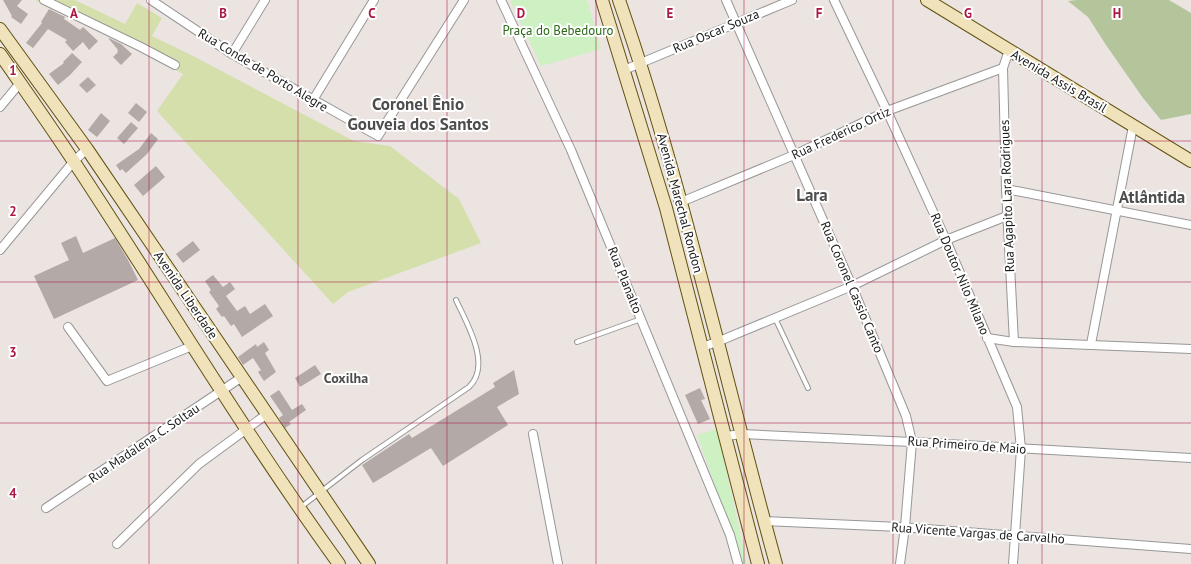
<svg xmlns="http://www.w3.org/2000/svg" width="1191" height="564" font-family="'PT Sans',sans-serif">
<rect width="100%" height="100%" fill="#ebe4e1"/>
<path fill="#d5dfac" d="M35 0H75L125 24 137 3 162 18 152 36 195 57 354 141 390 146 459 199 481 243 348 292 333 304 157 111 183 74 152 57Z"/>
<path fill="#b4c59b" d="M1077 0H1169L1191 13V114L1161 120 1143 98 1106 45 1088 17 1068 1Z"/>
<g fill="#cdf1c2">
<path d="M510 0H587L601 49 541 66Z"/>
<path d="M717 429 747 564H741V558L697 435Z"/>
</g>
<g fill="#b3a9a7">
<path d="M3 0H22L17 6 28 14 21 24 11 17 12 16Z"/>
<path d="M49 9 65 17 64 19 80 30 83 27 98 41 89 50 83 42 73 51 65 42 67 40 48 29 33 48 26 43 42 23 41 22Z"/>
<path d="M109 38 121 44 132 54 121 65 113 57 118 52 117 51 118 50 109 39Z"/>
<path d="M72 53 82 62 70 75 58 85 49 74 64 63 63 62Z"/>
<path d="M88 77 96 85 87 93 79 85Z"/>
<path d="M136 103 147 112 139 122 128 113Z"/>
<path d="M101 113 110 121 97 137 88 130Z"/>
<path d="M131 122 138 128 124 144 117 138Z"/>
<path d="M151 133 158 139 147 154 126 173 122 169 120 171 116 165 139 149Z"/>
<path d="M156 166 165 177 143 196 134 185Z"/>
<path d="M76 236 83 253 115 238 128 260 138 280 54 319 34 276 69 260 61 243Z"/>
<path d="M193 241 200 250 183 263 176 254Z"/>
<path d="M213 275 223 287 230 282 235 289 226 296 237 311 245 306 250 314 265 304 273 316 242 337 234 324 231 326 224 316 222 317 216 309 219 306 209 292 211 290 205 281Z"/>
<path d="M264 342 269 350 265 353 276 372 264 381 258 372 261 370 253 358 243 365 238 357 256 344 257 347Z"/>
<path d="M315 365 321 374 300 387 295 378Z"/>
<path d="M514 370 519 394 497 407 508 425 443 466 431 448 373 483 362 465 409 434 412 438 495 387 493 383Z"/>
<path d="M700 388 705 399 701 400 710 419 698 424 685 395Z"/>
<path d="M279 390 292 410 302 404 306 410 289 422 291 424 285 428 279 418 283 415 270 396Z"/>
</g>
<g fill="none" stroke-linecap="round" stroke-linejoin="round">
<g stroke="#979797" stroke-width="6">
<g id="lane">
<path d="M775 318 808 388"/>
<path d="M577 342 641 319"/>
<path d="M301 507 362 460 469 387C492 365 467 324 456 300"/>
</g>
</g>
<g stroke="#979797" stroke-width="10">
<g id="street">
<path d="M44 0 141 47 175 65"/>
<path d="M151 0 232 54 378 136 464 0"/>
<path d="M501 0 571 150 730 535 738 564"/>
<path d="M726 0 852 286 906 416 912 442 905 527 900 564"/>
<path d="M834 0 887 111 946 240 1017 407 1021 449 1013 564"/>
<path d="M1009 50 1003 68 1006 189 1014 342"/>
<path d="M232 54 265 0"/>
<path d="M624 70 792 0"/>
<path d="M313 100 374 0"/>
<path d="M0 107 20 83"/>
<path d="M1006 189 1191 225"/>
<path d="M681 202 794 155 887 111 1003 68"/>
<path d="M0 250 74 161 87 149"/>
<path d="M68 327 107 381 192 346"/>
<path d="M987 338 1014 342 1191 349"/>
<path d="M1091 344 1133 126"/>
<path d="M702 347 717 342 852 286 946 240 1007 216"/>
<path d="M533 434 558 564"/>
<path d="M726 436 742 434 912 442 1191 458"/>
<path d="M46 508 242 377"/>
<path d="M764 521 900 527 1191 549"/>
<path d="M117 544 199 464 267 414"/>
</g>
</g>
<g stroke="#615112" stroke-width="14">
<g id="secondary">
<path d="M602 0 666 208 758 564"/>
<path d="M619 0C683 185 724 376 776 564"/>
<path d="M927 0 1191 161"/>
<path d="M0 29 87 149 369 564"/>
<path d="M0 54C27 93 54 131 80 171 166 302 247 437 339 564"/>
</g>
</g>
<use href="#lane" stroke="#fff" stroke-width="4"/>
<use href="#street" stroke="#fff" stroke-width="8"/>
<use href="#secondary" stroke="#f0e2ba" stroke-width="12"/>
</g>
<path fill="none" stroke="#ac1846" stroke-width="1" stroke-opacity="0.55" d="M149 0V564M298 0V564M447 0V564M596 0V564M744 0V564M893 0V564M1042 0V564M0 141H1191M0 282H1191M0 423H1191"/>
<g text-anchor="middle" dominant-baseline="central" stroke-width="4" stroke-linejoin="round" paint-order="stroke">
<g font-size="13" fill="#2a6918" stroke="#fff">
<text x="558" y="30">Praça do Bebedouro</text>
</g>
<g font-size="13" fill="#1a1a1a" stroke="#fff">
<text transform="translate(716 31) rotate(-23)">Rua Oscar Souza</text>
<text transform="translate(263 70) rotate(31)">Rua Conde de Porto Alegre</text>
<text transform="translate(1059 81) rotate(31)">Avenida Assis Brasil</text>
<text transform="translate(841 133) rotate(-25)">Rua Frederico Ortiz</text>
<text transform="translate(1007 196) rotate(-92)">Rua Agapito Lara Rodrigues</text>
<text transform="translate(680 203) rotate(75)">Avenida Marechal Rondon</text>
<text transform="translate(960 274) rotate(67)">Rua Doutor Nilo Milano</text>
<text transform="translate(625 280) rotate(68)">Rua Planalto</text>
<text transform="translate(852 287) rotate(67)">Rua Coronel Cassio Canto</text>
<text transform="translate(186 295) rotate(56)">Avenida Liberdade</text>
<text transform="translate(144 443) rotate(-34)">Rua Madalena C. Soltau</text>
<text transform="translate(967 445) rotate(4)">Rua Primeiro de Maio</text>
<text transform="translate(978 533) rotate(4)">Rua Vicente Vargas de Carvalho</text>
</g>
<g font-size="14" font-weight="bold" fill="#4d4d4d" stroke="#fff">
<text x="346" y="378">Coxilha</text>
</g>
<g font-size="17" font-weight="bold" fill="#4d4d4d" stroke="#fff">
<text x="418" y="104">Coronel Ênio<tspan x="418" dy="20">Gouveia dos Santos</tspan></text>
<text x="812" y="195">Lara</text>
<text x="1152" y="197">Atlântida</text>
</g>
</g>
<g font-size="13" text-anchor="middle" font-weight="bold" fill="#ac1846" stroke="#fff" stroke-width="4" stroke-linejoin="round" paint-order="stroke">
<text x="74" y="18">A</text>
<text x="223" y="18">B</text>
<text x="372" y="18">C</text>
<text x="521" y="18">D</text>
<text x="670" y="18">E</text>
<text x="819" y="18">F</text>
<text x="968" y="18">G</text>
<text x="1117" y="18">H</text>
<text x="13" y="75">1</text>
<text x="13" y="216">2</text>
<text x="13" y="357">3</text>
<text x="13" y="498">4</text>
</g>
</svg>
